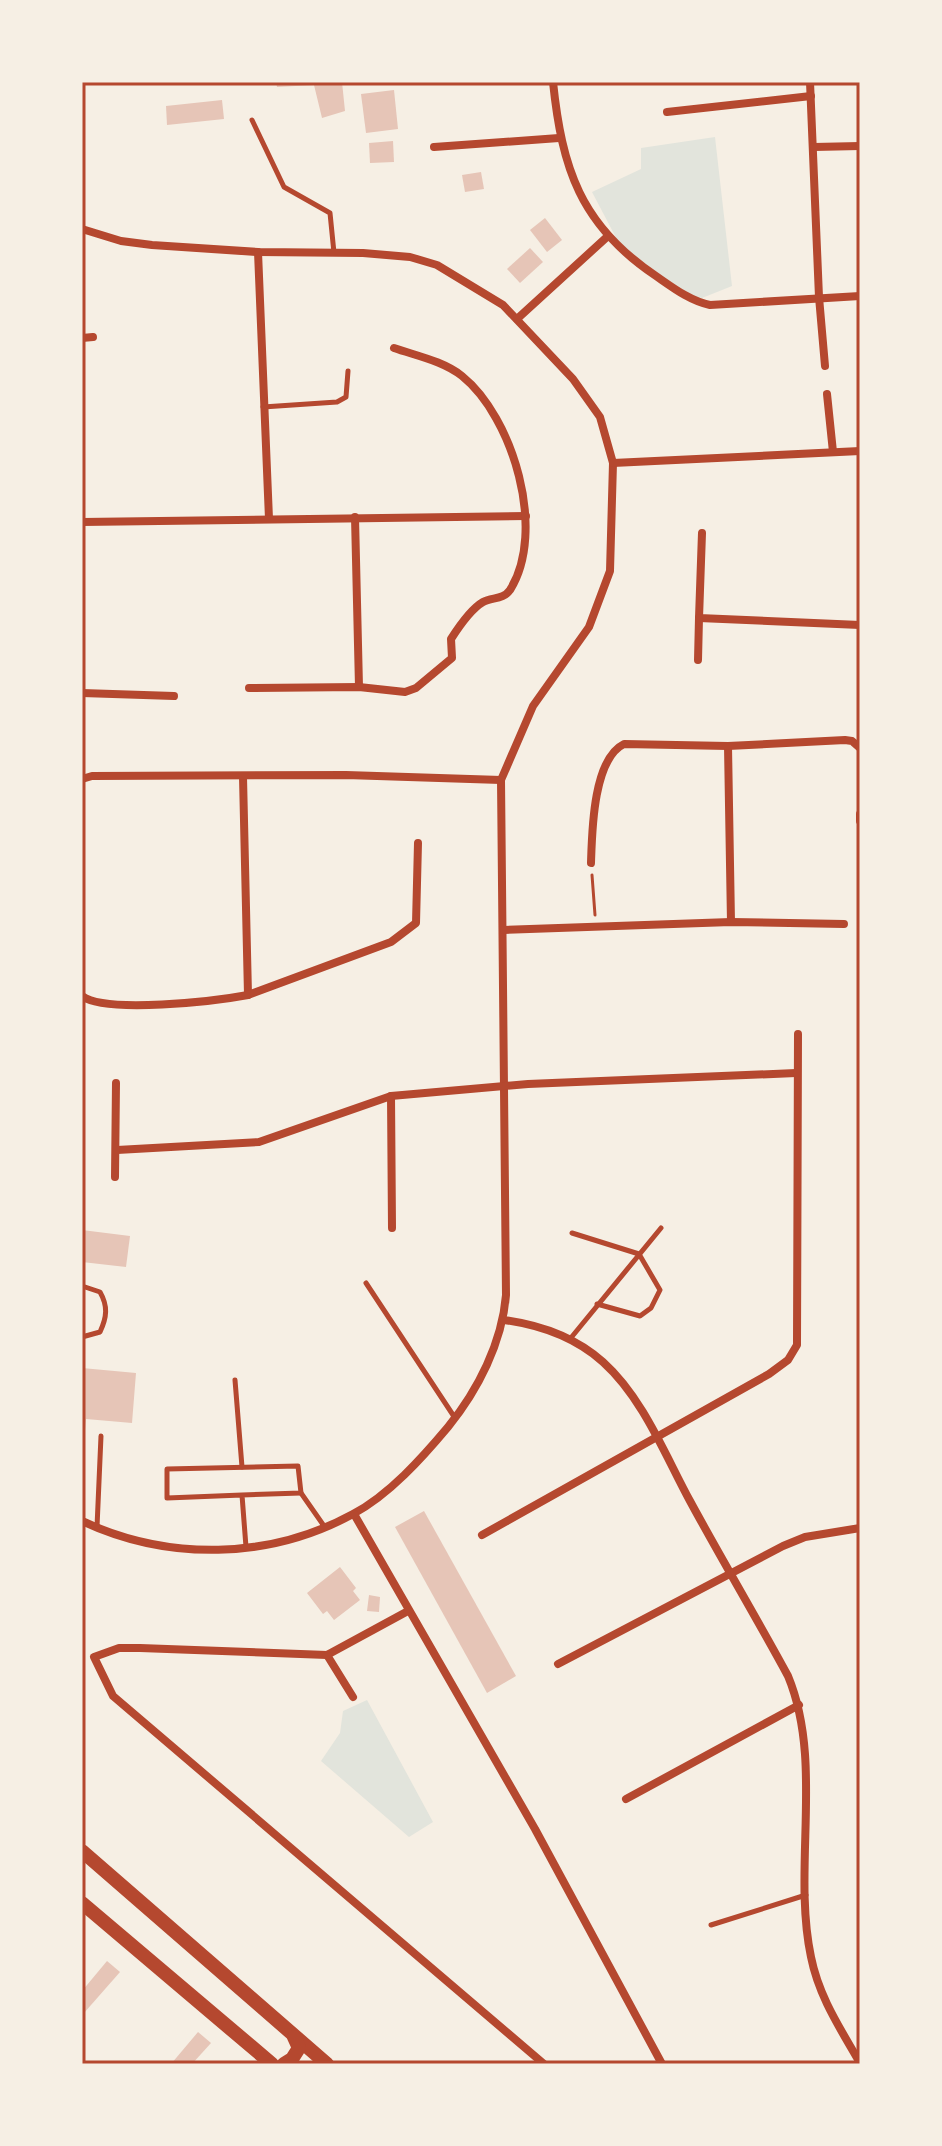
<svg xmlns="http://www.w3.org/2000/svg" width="942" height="2146" font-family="Barlow,sans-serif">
<rect width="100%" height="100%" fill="#f6efe4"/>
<g fill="#e2e4dc">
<path d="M715 137 732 286 697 300 622 249 592 192 641 169V148Z"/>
<path d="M367 1700 433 1822 409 1837 321 1761 340 1733 343 1711Z"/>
</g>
<g fill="#e6c5b7">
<path d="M276 82H342L345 111 322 118 314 85 277 87Z"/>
<path d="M394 90 398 129 366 133 361 94Z"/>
<path d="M222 100 224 119 167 125 166 106Z"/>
<path d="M393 141 394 162 370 163 369 143Z"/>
<path d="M481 172 484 189 465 192 462 175Z"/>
<path d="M545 218 562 240 547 252 530 230Z"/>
<path d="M530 248 543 262 520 283 507 269Z"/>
<path d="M82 1230 130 1236 126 1267 82 1262Z"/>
<path d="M82 1368 136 1373 132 1423 86 1419 85 1430 82 1429Z"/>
<path d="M424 1511 516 1676 487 1693 395 1527Z"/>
<path d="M340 1567 356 1588 353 1591 360 1600 334 1620 327 1611 323 1614 307 1593Z"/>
<path d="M369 1595 380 1597 379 1612 367 1611Z"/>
<path d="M107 1961 120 1972 84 2013 82 1991Z"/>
<path d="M198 2032 211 2043 192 2064H171Z"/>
</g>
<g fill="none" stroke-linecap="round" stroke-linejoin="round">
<path stroke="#b5482f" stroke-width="3" d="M592 875 595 915"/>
<g stroke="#b5482f" stroke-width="5">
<path d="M252 120 284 187 330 213 334 253"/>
<path d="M263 407 337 402 346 397 348 371"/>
<path d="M572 1233 639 1254 660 1290 651 1308 640 1316 597 1304"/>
<path d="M366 1283 455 1418"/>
<path d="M82 1286 100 1292C108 1306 107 1317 100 1332L82 1337"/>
<path d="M570 1339 661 1228"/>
<path d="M235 1380 242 1467"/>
<path d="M301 1493 324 1526"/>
<path d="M242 1495 301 1493 298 1466 167 1469V1498L242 1495 246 1547"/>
<path d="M97 1527 101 1436"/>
<path d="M711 1925 806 1895"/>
</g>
<g stroke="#b5482f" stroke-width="8">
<path d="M553 82C562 168 580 225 656 276 672 287 690 301 710 305L860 296"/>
<path d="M810 82 819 297 825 366"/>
<path d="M667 112 811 96"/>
<path d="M434 147 559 138"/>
<path d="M814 147 860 146"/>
<path d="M82 229 121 241 152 245 258 252 363 253 410 257 437 265 503 305 573 379 600 417 613 463 610 571 589 627 533 706 501 780 506 1295C502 1343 478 1390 448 1427 422 1458 389 1495 353 1514 269 1560 168 1561 82 1521"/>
<path d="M258 252 269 519"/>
<path d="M517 319 608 236"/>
<path d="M82 338 93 337"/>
<path d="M827 394 833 452"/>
<path d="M613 463 860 451"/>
<path d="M355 517 359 687"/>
<path d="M82 522 526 516"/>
<path d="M702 533 699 618 860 625"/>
<path d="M698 660 699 618"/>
<path d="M249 688 359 687 405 692 416 688 452 658 451 639C458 628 471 609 483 602 492 597 503 600 510 590 547 531 513 417 462 376 443 361 417 356 394 348"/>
<path d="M82 693 174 696"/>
<path d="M728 746 731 922"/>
<path d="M243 777 248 995"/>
<path d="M82 779 92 776 346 775 501 780"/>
<path d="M860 821V814"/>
<path d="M591 863C592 832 593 759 624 744L728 746 845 740 852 741 860 748"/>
<path d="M504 930 731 922 844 924"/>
<path d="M82 996C106 1014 216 1001 248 995L391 942 416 923 418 843"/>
<path d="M391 1096 392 1228"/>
<path d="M117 1150 259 1142 391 1096 528 1084 796 1073"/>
<path d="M115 1177 116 1083"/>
<path d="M504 1320C541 1325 575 1337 603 1362 643 1398 665 1455 690 1501 722 1560 756 1617 788 1676 824 1763 792 1867 811 1957 819 1997 840 2028 860 2063"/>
<path d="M354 1514 535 1829 662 2064"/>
<path d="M482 1535 769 1374 788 1360 797 1345 798 1034"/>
<path d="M408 1611 327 1655 140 1648H119L94 1657 113 1696 544 2064"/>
<path d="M327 1655 353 1697"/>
<path d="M558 1664 783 1546 805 1537 860 1528"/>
<path d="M626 1799 799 1705"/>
</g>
<g stroke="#b5482f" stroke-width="14">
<path d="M82 1851 327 2064"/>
<path d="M82 1903 272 2064"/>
<path d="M284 2064 292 2059 299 2048 294 2037"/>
</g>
</g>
<rect width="942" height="2146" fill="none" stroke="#f6efe4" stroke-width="168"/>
<rect x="84" y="84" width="774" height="1978" fill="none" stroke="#b5482f" stroke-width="3"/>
</svg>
